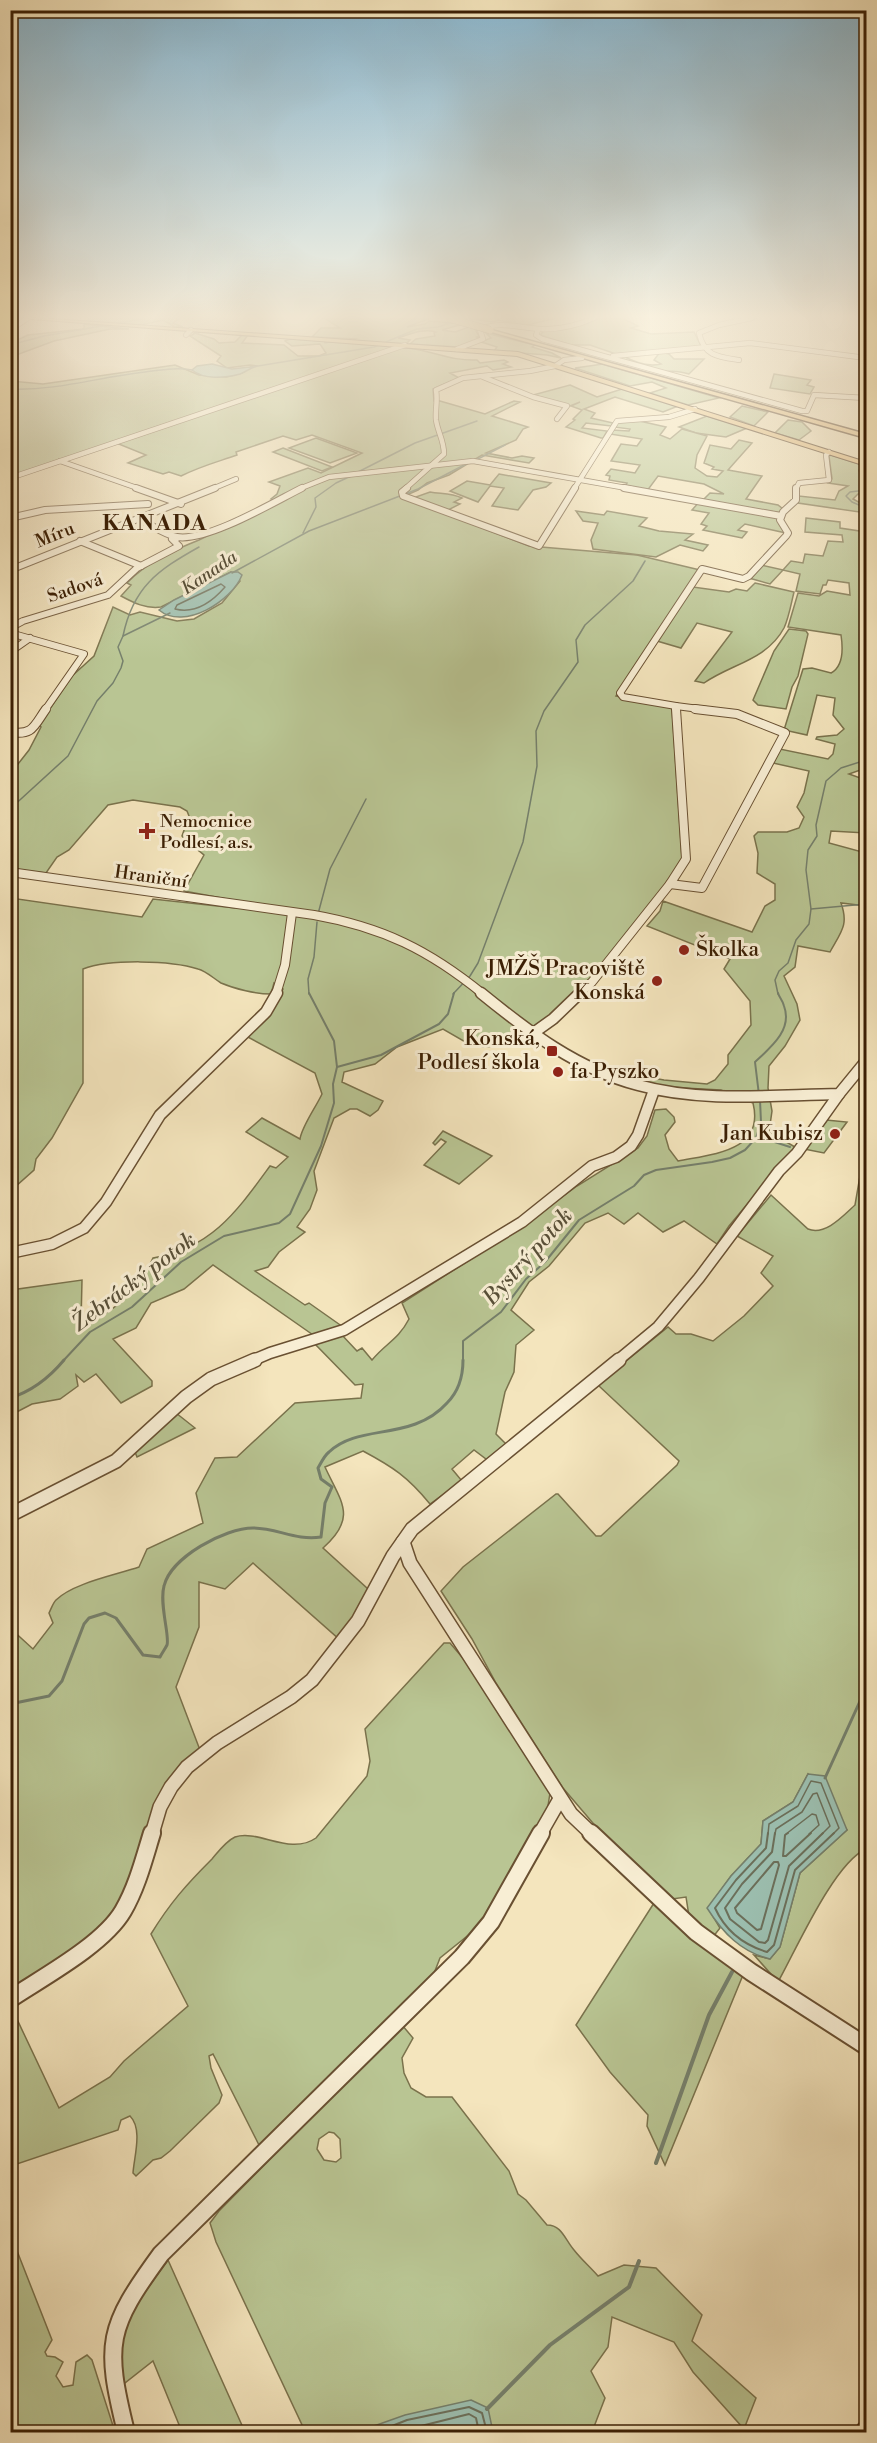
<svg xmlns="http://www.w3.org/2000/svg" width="877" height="2443" font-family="'Libre Bodoni',serif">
<rect width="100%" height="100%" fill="#f4e5bd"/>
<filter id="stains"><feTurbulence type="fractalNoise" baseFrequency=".00333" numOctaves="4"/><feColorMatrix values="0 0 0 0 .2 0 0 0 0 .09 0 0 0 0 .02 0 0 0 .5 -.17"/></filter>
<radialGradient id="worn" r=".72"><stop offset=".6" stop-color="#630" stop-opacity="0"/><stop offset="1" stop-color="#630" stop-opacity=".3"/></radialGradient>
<g fill="#b9c593" stroke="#7a724c" stroke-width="1.5" fill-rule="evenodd">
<path d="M91 318H180L173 323 183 327H175L163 320 141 325 85 321Z"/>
<path d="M324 318H431L407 327 425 324 429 321 463 324 442 330 455 332 472 326 477 328 476 331 479 336 477 337 481 338 458 347 410 344 416 339 435 336 434 333 436 332C423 328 411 334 398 338L410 340 406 344 353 341 356 339 312 337 321 328H340Z"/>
<path d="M466 318H556L524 326 499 320 492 322Z"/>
<path d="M597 318H622L638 326 631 328 651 334 694 332 701 346 616 354 590 345H570L540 335 544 331Z"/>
<path d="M84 324 129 329H110L54 341 11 357V343L28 335 84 329Z"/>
<path d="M195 333 214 339 219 343 235 342 242 335H248L242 343 284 345 298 356H319L326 353 320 344 292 346 285 341 290 339 324 341 325 343 330 342C358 344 386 344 414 349 438 353 453 361 477 360L480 363 504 360 508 362 503 364 511 367 493 370 487 366 450 373 459 378 433 389 434 401H440L485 414 514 401 520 402 492 416 528 427 523 429 516 440 486 453 512 458 522 456 534 458 529 463 482 455 449 475 427 483 418 490 402 497 529 546 637 555 700 570 616 696 672 708 682 858 667 883 588 983 550 1017 510 1046 474 1047 443 1029 397 1047 375 1064 344 1072 342 1082 383 1101 378 1110 370 1116 357 1109H350L334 1118 314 1171 317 1190 310 1209 297 1227 305 1232 279 1252 268 1267 255 1271 305 1305 309 1303 343 1327 316 1337 213 1265 184 1289 151 1303 136 1328 113 1339 152 1381V1386L121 1403 96 1374 84 1382 76 1375 78 1386 60 1399 32 1404 11 1415V1290L82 1280 81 1323C114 1316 139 1287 153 1258 212 1248 237 1211 270 1166L276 1168 288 1157 246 1132 262 1118 300 1139C302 1126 316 1107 322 1094L315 1073 246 1036 275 1006 283 989 274 983 271 994C256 994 235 989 221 983 213 978 206 971 198 969 171 960 109 959 83 969V1083L52 1138 36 1159 34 1170 16 1186 11 1188V898L142 917 153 899 235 908 238 901 184 891 204 855C197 848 187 845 182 836L189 816 187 811 180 807 133 800 108 805 69 850 57 857 46 873 11 869V773L29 750 41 727 39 725 72 676 94 656 113 607 130 615 140 612 177 621 194 619 222 603 240 581 231 572 161 607C146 609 134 603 121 596L131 585 127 583C147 562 174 550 199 540L278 501 271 499 277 494 280 486 269 482 308 468 321 473 362 453 312 435 296 440 283 436 236 452 237 455C217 462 201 466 181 476L169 472 163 474 128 463 146 455 114 442 11 476V381L43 384 175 365 199 375 226 377 242 373 251 367 257 366 250 365 227 368 217 361 221 356 190 336Z"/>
<path d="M486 333 535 345 532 347 552 353 561 358 547 355 494 351 497 347 481 342 491 338Z"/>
<path d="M660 352 669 354 674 359H704L689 374C680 371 674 371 665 371 648 369 630 362 613 357L622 355C635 363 647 367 661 364L654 360Z"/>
<path d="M603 364 719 398 688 405 650 393 666 388 652 382 630 386 575 368Z"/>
<path d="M774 374 811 380 807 385 814 387 810 394 770 388Z"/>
<path d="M570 385 597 397 622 389 678 406 663 412 615 397 584 409 595 413 591 418 613 423 611 426 586 423 582 428 607 431 603 438H601L566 427 575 420 573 419 582 410 571 406 580 402 570 406 533 395Z"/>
<path d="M742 406 768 412 754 426 730 417Z"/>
<path d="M707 416 747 428 726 437 696 433 679 427Z"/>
<path d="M635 420 666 427 660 435 670 439 682 429 707 436 697 455 695 468 707 476 717 477 723 471 712 469 714 467 704 463 710 445 731 449 739 440 752 443 728 470 762 476 746 499 778 505 783 509 781 513 703 500 710 493 724 494 704 484 658 476 647 491 625 487 627 483 609 480 610 476 606 475 611 469 635 473 640 465 611 461 621 444 637 446 642 439 610 434 612 430 629 431 630 429 614 427 617 422Z"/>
<path d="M788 420 802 422 811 431 799 440 775 433Z"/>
<path d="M316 438 357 453 330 463 289 448Z"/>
<path d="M283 448 332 467 322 471 273 452Z"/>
<path d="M831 455 866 466 859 470 861 478 866 479V494H858L853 499 866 506V513L798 503 799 496 835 500 839 491 848 486 828 483 832 479 829 456Z"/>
<path d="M499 474 551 483 546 487 533 490 518 510 492 506 504 488 490 486 478 502 450 491 467 481 490 485Z"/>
<path d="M430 492C442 494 451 493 462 498L454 502 460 504 446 511 413 498Z"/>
<path d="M700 501 778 517 779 524 786 533 745 524 738 530 747 532 742 538 703 530 707 526 701 524 709 513 692 510Z"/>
<path d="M576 511 604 515 607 511 647 518 639 526 659 531 693 534 685 540 708 545 703 551 680 545 656 557 593 549 591 540 598 523 583 521Z"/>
<path d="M806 518 840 522V528L866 532V768L849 774 866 780V833L831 831 829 843 866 853V906L841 903C849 925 841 932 830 952L798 946 795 967 784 976 797 1004 800 1020 785 1046 769 1066 768 1088 772 1111 769 1132 795 1147 729 1226 717 1244 684 1221 663 1232 638 1213 624 1224 608 1213 585 1223 549 1266 529 1282 511 1310 534 1330 516 1345 514 1372 505 1392 496 1434 509 1447 490 1462 474 1450 452 1469 462 1481 430 1504C408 1477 393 1467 363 1451L325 1467C341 1502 358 1517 323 1548L368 1589 361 1606 339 1639 253 1563 225 1589 199 1582V1627L176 1687 200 1750 186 1763 126 1899 108 1925 11 1993 10 1628 33 1649 53 1623 49 1613C51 1609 53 1603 56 1600 73 1583 116 1575 139 1567L147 1549 203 1523 196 1493 215 1458 237 1457 295 1403 361 1398 363 1384 355 1385 315 1344 342 1335 357 1351 362 1348 372 1360C386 1343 398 1340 409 1319L402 1303 521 1227 577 1186 638 1148 647 1136 655 1110 666 1109 674 1117 675 1122 665 1135 669 1149 678 1161C712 1154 765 1152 753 1103L721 1090 665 1087 631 1078 615 1071 664 1080 707 1084 715 1080 728 1064V1055L751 1025 750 1001 724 969 730 959 647 926 660 911 663 901 752 932 765 906 775 900V884L757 873 758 853 754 836 758 832H787L799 828 804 817 797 807 804 793 809 771 773 763 780 749 828 759 833 754 835 744 816 739 817 737 837 735 844 729 833 715 835 698 817 695 807 735 784 730 803 669 812 668 831 673C844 666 843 648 841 635L788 627 798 593 819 596 827 591 850 595 849 583 828 580 826 585H823L820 594 796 591 800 574 783 570 770 584 749 578 761 565 783 570 791 561 803 563 805 554 823 556 828 541 843 542 842 535 805 532Z"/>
<path d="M755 583 794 592C791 604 789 617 784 628 767 660 731 664 704 683L695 681 732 632 697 623 681 648 657 641 693 587 729 592 736 589 747 591Z"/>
<path d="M789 629 806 631 808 634 798 676 792 687 786 709 758 705 753 700 774 651Z"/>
<path d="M826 1120 847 1122 824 1153 804 1149Z"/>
<path d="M443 1131 492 1156 459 1184 424 1165 446 1142 441 1139 435 1145 433 1143Z"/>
<path d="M866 1163V1849C834 1863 796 1950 778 1982L754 1955 770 1959 780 1947 800 1873 847 1830 808 1774 793 1802 763 1821 761 1844 731 1876 708 1908 720 1928 713 1937 689 1916 686 1897 672 1899 598 1829 563 1788 496 1683 472 1639 441 1591 463 1567 556 1494H558L596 1536H601L677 1465 679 1461 599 1386V1383L668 1327 676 1334H691L713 1341 744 1316 773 1286 761 1273 773 1256 737 1236 771 1195 808 1229C825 1236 843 1216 855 1205L861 1170Z"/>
<path d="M176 1413 195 1428 137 1457 135 1452Z"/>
<path d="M444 1643H450L467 1663 550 1793 547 1812 486 1916 476 1929 440 1958 433 1976 259 2145 213 2054 209 2056 211 2068 222 2095 219 2103 170 2151 161 2158 153 2160 136 2176 133 2173C134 2157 143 2129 130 2116L121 2120 118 2130 11 2166 10 2010 15 2015 59 2108 110 2077 124 2061 188 2006 151 1934C170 1903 186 1885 212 1859 218 1852 226 1841 235 1837 258 1829 290 1856 316 1838L367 1776 370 1761 365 1729Z"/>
<path d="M654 1903 707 1950 743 1975 665 2165 647 2126 648 2115 610 2072 576 2025Z"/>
<path d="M402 2025 413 2038 402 2058 404 2073 411 2088 426 2097H452L509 2171 518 2194 526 2200 547 2225C562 2225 565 2240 574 2250 581 2259 590 2267 598 2276L624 2265 656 2268 702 2315 692 2341 756 2398 744 2429 693 2372 674 2342 612 2317 608 2347 591 2371 605 2398 592 2432H493L378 2426 357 2432H299L303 2427 216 2242 210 2223 219 2211ZM329 2132 334 2133 340 2139 341 2158 336 2162 324 2160 317 2149 319 2139Z"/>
<path d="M10 2233 52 2340 45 2352 47 2356 55 2357 63 2362 56 2376 63 2387 73 2385 76 2362 87 2355 92 2360 115 2432H11Z"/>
<path d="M168 2260 245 2432H182L153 2361 121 2386 117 2353 128 2315Z"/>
</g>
<g fill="#9cbfb0" stroke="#757f6b" stroke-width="1.5">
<path d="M212 364 232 369 258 366C251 367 246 372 240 374 225 378 204 380 192 370L197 366Z"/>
<path d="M231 572H238L242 575C232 601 184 631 159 610L174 600Z"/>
<path d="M808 1774 825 1776 847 1830 800 1873 780 1947 770 1959C741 1952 723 1933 707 1908L731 1876 761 1844 763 1821 793 1802Z"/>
<path d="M471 2400 488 2408 493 2432H357L405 2415Z"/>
</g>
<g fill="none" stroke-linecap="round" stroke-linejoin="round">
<g stroke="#6c6f5a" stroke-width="1.5">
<path d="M221 584 225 587C212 602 195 614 175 609L177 605Z"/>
<path d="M768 1834 769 1824 798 1806 811 1781 821 1783 839 1828 833 1834"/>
<path d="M775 1834 776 1829 802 1812 813 1794 817 1793 830 1826 822 1834"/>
<path d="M786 1834 812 1814 816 1815 819 1825 809 1834"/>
</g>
<g stroke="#6c6f5a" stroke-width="2">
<path d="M768 1833 766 1848 736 1880 715 1908C725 1930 744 1945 767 1952L774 1945 795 1870 834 1833"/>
<path d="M775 1833 772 1852 742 1884 725 1908 730 1919 759 1942 765 1943 768 1940 789 1866 823 1833"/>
<path d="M788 1833 785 1835 783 1856H786L811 1833"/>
<path d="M774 1862H778L779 1865 761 1929 757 1930 737 1913 735 1908Z"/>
<path d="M377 2432 407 2420 469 2407 482 2413 487 2432"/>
<path d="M397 2432 469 2414 476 2418 479 2432"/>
</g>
<g stroke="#757f6b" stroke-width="1.5">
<path d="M10 345 44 336 148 318"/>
<path d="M258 366 374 347 417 329 438 327 453 322"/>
<path d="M10 389C56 391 99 377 145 372 161 370 177 367 192 370"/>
<path d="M476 460 505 445"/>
<path d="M358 472 415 443 477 421"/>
<path d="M866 490 850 492 846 496 852 502 866 508"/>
<path d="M303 533 316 507 315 498 336 483 351 476"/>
<path d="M232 573 309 531 418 489 468 463"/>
<path d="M123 636C133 587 158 570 199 547"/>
<path d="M10 809 68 756 97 701 113 683 121 668 123 661 118 647 123 636 170 613"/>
<path d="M811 909 866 904"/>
<path d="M318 914 330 869 366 799"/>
<path d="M309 994 308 979 314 957 317 922"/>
<path d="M453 994 470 976 478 963 523 842 537 766 536 731 544 711 578 662 576 640 585 625 633 581 645 561"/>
<path d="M778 994 775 980 779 971 788 963 796 940 809 924 811 909 806 870 808 850 817 836 816 825 826 781 841 768 866 760"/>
</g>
<g stroke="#757f6b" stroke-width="2">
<path d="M309 993 334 1041 337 1067"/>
<path d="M759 1095 755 1062C770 1048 793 1030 784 1006 783 1001 779 997 778 993"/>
<path d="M759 1137 790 1147"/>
<path d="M63 1361 90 1332 132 1307 181 1262 224 1236 279 1223 290 1214 321 1146 334 1103 333 1084 337 1067 381 1055 439 1024 448 1014 454 993"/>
<path d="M463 1361V1341L501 1312 526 1279 545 1262 579 1220 634 1186 644 1175 656 1170 712 1162 730 1158 745 1150 756 1138 761 1122 760 1100"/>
</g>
<g stroke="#757f6b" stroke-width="3">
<path d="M10 1398C33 1391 49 1378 64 1360"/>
<path d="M10 1704 49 1696 62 1681 84 1624 89 1618 105 1613 116 1618 143 1655 160 1657C162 1653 165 1649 167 1645 170 1636 159 1604 164 1586 171 1557 225 1528 253 1528 277 1528 296 1541 321 1537L325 1503 332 1487 321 1479 318 1468C321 1463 324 1456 329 1452 359 1423 412 1442 447 1403 459 1391 463 1376 463 1360"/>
<path d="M825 1778 866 1688"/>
</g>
<g stroke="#757f6b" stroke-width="4">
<path d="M656 2163 709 2015 732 1972"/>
<path d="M487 2409 550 2345 629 2287 639 2261"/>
</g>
<g stroke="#695032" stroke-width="6">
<g id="minor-far5">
<path d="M10 330 28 318"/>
<path d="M538 330 536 335 542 339 802 411H807L814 395 866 398"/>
<path d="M186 335 191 330"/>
<path d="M457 349 483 339 480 330C499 320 519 328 540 329 560 330 576 326 594 318"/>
<path d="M613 356 750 343 866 358"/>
<path d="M739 360C718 357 704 356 699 333L719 325 752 318"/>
<path d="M483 377 533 397 567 406 557 419"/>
<path d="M60 461 140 489"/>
<path d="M10 478 405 345"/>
<path d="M212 489 236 479"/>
<path d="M299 489 329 477 473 461 632 489"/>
<path d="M405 489 444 454C444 440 438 433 436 420 435 410 438 401 436 390L463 378 530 371 555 366 564 360 582 358"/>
<path d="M574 489 617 421 669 417 695 409"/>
<path d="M796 489 799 483 829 480 826 455 829 452"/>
</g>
</g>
<g stroke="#695032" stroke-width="8">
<g id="minor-far4">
<path d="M136 488 181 504"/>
<path d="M407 488 402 492 403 496 539 546 575 488"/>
<path d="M624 488 781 516"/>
<path d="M10 518 45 510 148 504"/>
<path d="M139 519C150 524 165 535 177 537 207 542 274 502 302 488"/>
<path d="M80 541 141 566"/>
<path d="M10 570 215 488"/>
<path d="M10 628 23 621 108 595 137 568 179 546 172 539 177 538"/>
<path d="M10 633 84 654 45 710"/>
<path d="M10 652 30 638"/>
<path d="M676 706 707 710"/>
<path d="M676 710V706L623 697 620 693 702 569 743 579 749 576 786 536 788 533 780 520 783 512 796 500V488"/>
</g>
</g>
<g stroke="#695032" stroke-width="10">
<g id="minor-far3">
<path d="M10 732C33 736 34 726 46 709"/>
<path d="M10 872 314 915C382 927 429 950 483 994"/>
<path d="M670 884 702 888 785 733 737 714 695 709"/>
<path d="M276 994 285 965 292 913"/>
<path d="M579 994 592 982 670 884 686 859 676 709"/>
</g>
</g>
<g stroke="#695032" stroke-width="13">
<g id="minor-far2">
<path d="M481 993C529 1032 577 1069 638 1085 702 1103 773 1095 839 1094L866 1061"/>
<path d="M532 1034 553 1019 580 993"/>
<path d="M10 1253 52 1244 84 1228 106 1202 160 1115 266 1012 277 993"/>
<path d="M251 1361 270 1353 344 1330 522 1222 592 1166 616 1157 631 1146 638 1135 654 1090"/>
<path d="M617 1361 658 1327 699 1278 779 1171 797 1153 839 1094"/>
</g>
</g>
<g stroke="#695032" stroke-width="16">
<g id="minor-far1">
<path d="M10 1515 116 1461 186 1397 211 1379 255 1360"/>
<path d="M403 1542 410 1563 571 1814 592 1834"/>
<path d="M152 1834 160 1807 171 1787 187 1767 217 1743 291 1697 312 1680 358 1621 393 1556 412 1529 619 1360"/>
<path d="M540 1834 560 1799"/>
</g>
</g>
<g stroke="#695032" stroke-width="20">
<g id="minor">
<path d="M591 1833 696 1932 751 1972 866 2046"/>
<path d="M10 1999C43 1977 103 1945 123 1911 137 1887 144 1859 152 1833"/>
<path d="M126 2432C104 2343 107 2328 161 2254L462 1957 491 1922 541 1833"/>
<path d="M864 2432 866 2429"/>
</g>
</g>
<g stroke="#3b1f04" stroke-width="2">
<path id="major" d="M18 318H38L518 352 866 462V466L517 356Z"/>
</g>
<g stroke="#3b1f04" stroke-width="3">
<path id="highway" d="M488 329 866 434V438L488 331Z"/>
</g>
<use href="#minor-far5" stroke="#f8eed4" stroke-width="4.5"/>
<use href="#minor-far4" stroke="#f8eed4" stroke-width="6"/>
<use href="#minor-far3" stroke="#f8eed4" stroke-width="8"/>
<use href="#minor-far2" stroke="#f8eed4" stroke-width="10"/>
<use href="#minor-far1" stroke="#f8eed4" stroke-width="13"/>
<use href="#minor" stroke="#f8eed4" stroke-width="16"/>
<use href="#major" fill="#eac27e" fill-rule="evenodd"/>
<use href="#highway" fill="#eac27e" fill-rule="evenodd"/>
<g stroke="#3b1f04" stroke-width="8" stroke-linecap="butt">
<path id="highway-bridge" d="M448 318 490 330"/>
</g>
<use href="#highway-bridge" stroke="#eac27e" stroke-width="7"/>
</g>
<linearGradient id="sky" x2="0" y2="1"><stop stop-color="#89b8d2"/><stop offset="0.48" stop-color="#faf3e1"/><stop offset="1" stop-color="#faf3e1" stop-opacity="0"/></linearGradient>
<rect width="877" height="660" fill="url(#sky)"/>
<g fill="#8f2418" stroke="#f8eed4" stroke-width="2">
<path d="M144 822h6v6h6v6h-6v6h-6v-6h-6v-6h6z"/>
<circle cx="684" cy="950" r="6"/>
<circle cx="657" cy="981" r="6"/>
<rect x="546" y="1045" width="12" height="12" rx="3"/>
<circle cx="558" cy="1072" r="6"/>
<circle cx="835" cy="1134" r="6"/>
</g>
<g text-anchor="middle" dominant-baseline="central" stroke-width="6" stroke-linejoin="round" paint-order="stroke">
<g font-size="18" fill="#3b1f04" stroke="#f8eed4">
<text transform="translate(55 535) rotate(-22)">Míru</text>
<text transform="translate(75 588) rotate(-19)">Sadová</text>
<text transform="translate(151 877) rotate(8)">Hraniční</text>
</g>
<g font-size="18" font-style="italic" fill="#584f38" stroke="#f8eed4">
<text transform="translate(209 573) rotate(-34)">Kanada</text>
</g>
<g font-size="18" fill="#3b1f04" stroke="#f8eed4" text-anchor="start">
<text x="160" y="821">Nemocnice<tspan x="160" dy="21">Podlesí, a.s.</tspan></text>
</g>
<g font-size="21" fill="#3b1f04" stroke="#f8eed4" text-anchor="end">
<text x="696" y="950" text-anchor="start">Školka</text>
<text x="645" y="969">JMŽŠ Pracoviště<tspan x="645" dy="24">Konská</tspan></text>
<text x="540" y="1039">Konská,<tspan x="540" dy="24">Podlesí škola</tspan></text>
<text x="570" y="1072" text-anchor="start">fa Pyszko</text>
<text x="823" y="1134">Jan Kubisz</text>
</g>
<g font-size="22" font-weight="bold" letter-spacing="1.5" fill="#3b1f04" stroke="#f8eed4">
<text x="155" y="523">KANADA</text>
</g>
<g font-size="22" font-style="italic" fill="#584f38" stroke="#f8eed4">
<text transform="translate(528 1257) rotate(-48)">Bystrý potok</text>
<text transform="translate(134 1282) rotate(-37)">Žebrácký potok</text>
</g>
</g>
<rect width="877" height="2443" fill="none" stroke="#f4e5bd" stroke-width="36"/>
<rect x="12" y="12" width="853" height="2419" fill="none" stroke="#3b1f04" stroke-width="3"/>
<rect x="18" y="18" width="841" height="2407" fill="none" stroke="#3b1f04" stroke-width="1.5"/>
<rect width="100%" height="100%" filter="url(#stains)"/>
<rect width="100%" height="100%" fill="url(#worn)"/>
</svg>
